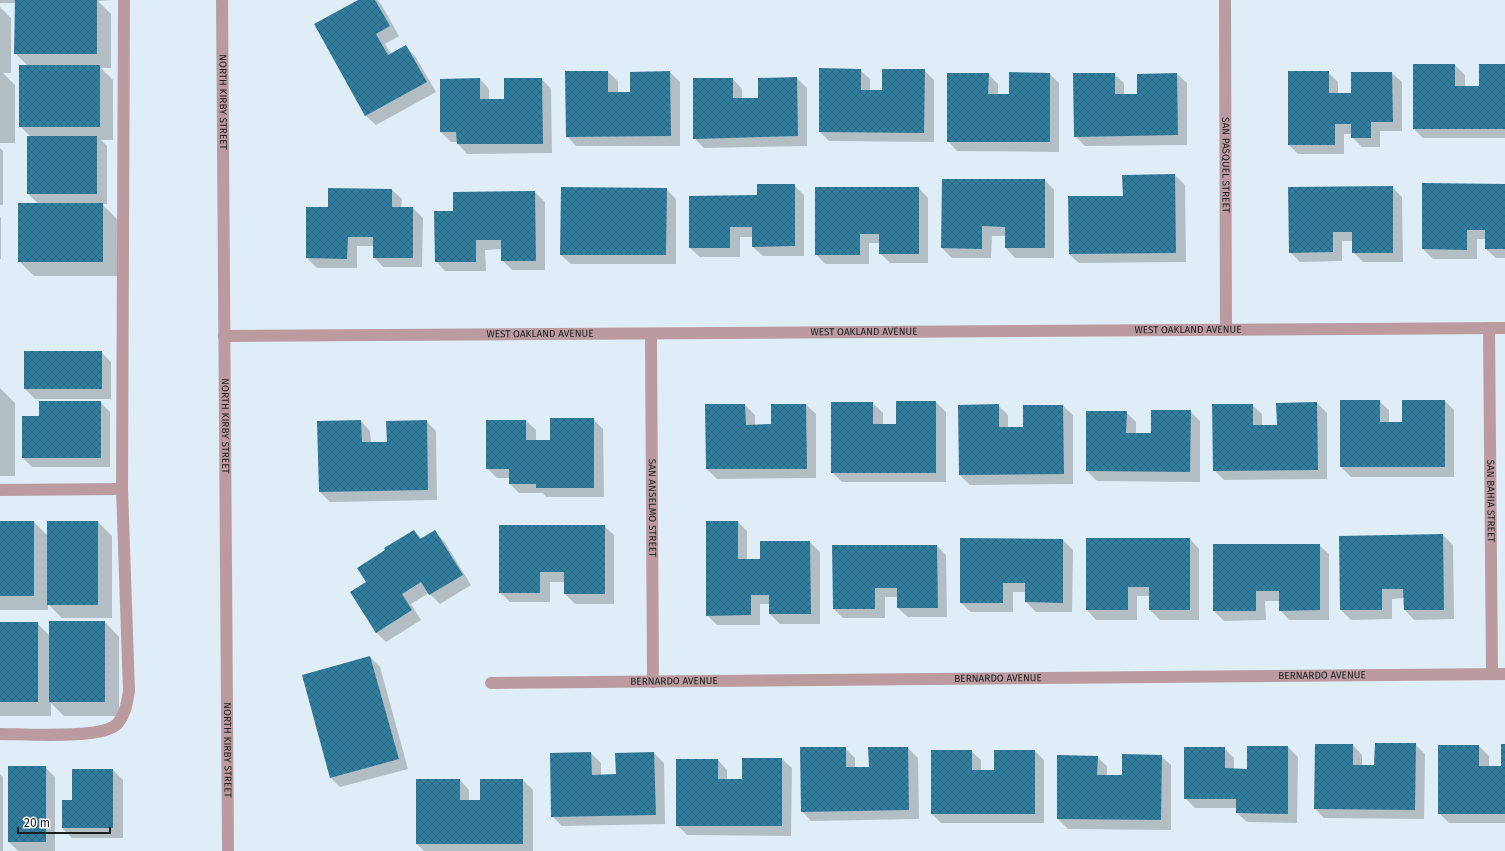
<svg xmlns="http://www.w3.org/2000/svg" width="1505" height="851" font-family="'Fira Sans',sans-serif">
<defs>
<pattern id="building-cross-hatch" width="8" height="8" patternUnits="userSpaceOnUse"><rect width="8" height="8" fill="#327d9e"/><path d="M0 0l8 8M0 8l8-8" fill="none" stroke="#296680"/></pattern>
</defs>
<rect width="100%" height="100%" fill="#dfeef6"/>
<g fill="#0003">
<path d="M0 0H113L98 1 111 14V68H101L113 80V140H101L107 146V204H102L117 219V276H34L19 261 39 204 28 194 31 137 20 126 28 66 15 53 16 3H0Z"/>
<path d="M360 0H377L381 4 399 36 385 44 391 54 405 46 415 56 436 92 376 125 366 116 316 24Z"/>
<path d="M0 7 11 18V73H3L15 85V143H0Z"/>
<path d="M1455 65 1465 75V87H1480L1505 65V138H1423L1414 129Z"/>
<path d="M860 70 870 79V91H883L924 70 934 80V142L829 141 820 132Z"/>
<path d="M566 72H608L618 81V93H631V73L670 72 680 82V146H576L567 136Z"/>
<path d="M1328 72 1338 82V94H1352V73H1392L1402 82V131H1380V147H1362L1352 137V134H1344V154H1298L1289 145Z"/>
<path d="M988 74 998 84V95H1010L1050 74 1059 83V152L957 151 948 141Z"/>
<path d="M1114 74 1124 83V95H1138L1177 74 1187 83V145L1085 146 1075 136Z"/>
<path d="M797 78 807 88V146L704 148 694 138 733 79 742 89V99H759Z"/>
<path d="M480 79 489 89V100H505L542 79 551 89 552 153 467 154 458 144 457 142H451L441 132Z"/>
<path d="M0 148 3 151V205H0Z"/>
<path d="M1175 175 1185 185 1186 262 1079 263 1069 254 1124 197 1123 176Z"/>
<path d="M943 180H1045L1054 190V258H1015L1006 248V236H992L991 258H952L942 248Z"/>
<path d="M1423 184 1505 185V258H1496L1486 249V239H1477V259H1433L1423 249Z"/>
<path d="M794 185 804 195V256H763L753 247V237H740V257H700L690 248 758 196Z"/>
<path d="M1392 187 1402 197 1403 262H1363L1353 252V241H1342V261L1300 262 1290 252Z"/>
<path d="M919 188 928 198V263H890L880 253V243H869V264H825L816 254Z"/>
<path d="M666 189 676 199V264H571L561 255Z"/>
<path d="M392 190 402 199 401 208H413L423 218 422 267H383L374 257V246H357V268H317L307 258 329 208Z"/>
<path d="M535 192 545 202V270H512L502 260V249L485 250 486 271H445L436 261 454 212Z"/>
<path d="M0 217 1 218V259H0Z"/>
<path d="M101 352 111 362V399H35L25 389Z"/>
<path d="M0 388 15 403V476H0Z"/>
<path d="M1379 401 1389 410V423H1403L1445 401 1454 410V477H1351L1341 467Z"/>
<path d="M100 402 110 412V467H32L23 458 40 417Z"/>
<path d="M936 402 946 412V482H842L832 472 873 403 883 413V425H897Z"/>
<path d="M1317 403 1327 413V479L1224 480 1214 470 1252 405 1262 414V426H1278Z"/>
<path d="M745 405 755 415V426L772 425 806 405 816 414V478L717 479 707 469Z"/>
<path d="M998 405 1008 415V428H1024L1063 406 1073 415V484L970 485 960 475 959 406Z"/>
<path d="M1190 411 1200 421V482L1097 481 1087 471 1126 412 1136 422V434H1152Z"/>
<path d="M593 419 603 429 604 497H546L543 493H519L510 484V478H497L487 468 526 421 536 430V441H551Z"/>
<path d="M361 421 370 431 371 443H388L426 421 436 431 437 500 330 502 320 492Z"/>
<path d="M0 522H34L48 536 98 522 112 536V618H62L48 604V610H0Z"/>
<path d="M738 522 747 531V560H761V542H810L820 552V624H780L770 614V604H760V625H717L707 615Z"/>
<path d="M604 526 614 535V604H575L565 594V582H550V602H510L500 592Z"/>
<path d="M414 531 422 539 435 532 444 541 471 585 440 604 429 593 411 604 421 620 386 642 376 632 367 582Z"/>
<path d="M1443 535 1453 545 1454 619 1414 620 1405 610 1404 598 1392 599V619L1351 620 1341 610Z"/>
<path d="M1190 539 1199 549V620H1160L1150 610V596H1137V620H1096L1087 610Z"/>
<path d="M1063 540 1073 550 1072 612H1036L1026 602V592H1013V612H971L961 603Z"/>
<path d="M1319 545 1329 554V620H1289L1280 610V601H1265L1266 620 1224 621 1214 611Z"/>
<path d="M937 546 946 555 947 617H908L898 608V597H885V618H843L834 609Z"/>
<path d="M105 622 119 637V716H64L51 703V716H0V623H37L50 636Z"/>
<path d="M370 657 380 667 408 769 340 787 331 778Z"/>
<path d="M1415 744 1425 754 1424 819 1324 818 1315 809 1353 745 1362 755V766H1375Z"/>
<path d="M1505 745V823H1449L1439 813 1479 746 1489 756V767H1502Z"/>
<path d="M1248 747H1288L1298 757 1297 823 1247 822 1237 813V808H1195L1185 798 1224 748 1234 758V770H1248Z"/>
<path d="M845 748 855 758V768H870L869 748H908L918 758 919 819 811 821 802 811Z"/>
<path d="M971 751 981 760V771H995L1035 751 1044 760V823H941L932 814Z"/>
<path d="M591 753 601 763V775H617L654 753 664 763 665 824 562 826 552 816Z"/>
<path d="M1161 756 1171 765V830L1068 829 1058 819 1097 757 1107 766V776H1123Z"/>
<path d="M782 759 792 768 791 836 687 835 677 825 718 760 727 770V780H743Z"/>
<path d="M45 767 55 777V851H18L9 842Z"/>
<path d="M113 770 123 780V838H72L62 828V801H73Z"/>
<path d="M0 774 3 777V851H0Z"/>
<path d="M460 780 469 790V801H481L523 780 533 790V851H424L417 844Z"/>
</g>
<g fill="url(#building-cross-hatch)">
<path d="M15 0H97V54H14Z"/>
<path d="M358 0H375L390 26 376 34 388 55 406 45 427 82 365 116 314 24Z"/>
<path d="M1413 64H1455V86H1479V64H1505V129H1413Z"/>
<rect x="19" y="65" width="81" height="62"/>
<path d="M819 68 861 69V90H882V69H925L924 133 819 132Z"/>
<path d="M565 71H608V92H630V72L670 71 671 136 566 137Z"/>
<path d="M1288 71H1329V93H1351V72H1392L1393 122H1371V138H1351V124H1335V145H1288Z"/>
<path d="M1009 72 1050 73V142H947V73H989L988 94H1009Z"/>
<path d="M1073 73H1115V94H1137V74L1177 73 1178 135 1074 137Z"/>
<path d="M797 77 798 136 693 139V78H733V98H758V78Z"/>
<path d="M480 78V99H504V78H542L543 144H457L456 132H440V79Z"/>
<rect x="27" y="136" width="70" height="58"/>
<path d="M1175 174 1176 253 1069 254 1068 196H1123L1122 175Z"/>
<path d="M942 179H1045V248H1005V227L982 226V249L941 248Z"/>
<path d="M1422 183 1505 184V249H1485V230H1467V250L1422 249Z"/>
<path d="M757 184H795V246L752 247V227H730V248H689V196L757 195Z"/>
<path d="M1393 186V253H1352V232H1333V252L1289 253 1288 187Z"/>
<path d="M561 187 667 188 666 255H560Z"/>
<path d="M815 187H919V254H879V234H860V255H815Z"/>
<path d="M328 188 392 189V207H413V258H373V237H348L347 259 306 258V207H328Z"/>
<path d="M535 191 536 261H501V240H476V262H435L434 211H453V192Z"/>
<rect x="18" y="203" width="85" height="59"/>
<rect x="24" y="351" width="78" height="38"/>
<path d="M1340 400H1380V422H1402V400H1445V467H1340Z"/>
<path d="M39 401H101V458H22V416H39Z"/>
<path d="M896 401H936V473H831V402H873V424H896Z"/>
<path d="M1317 402 1318 470 1213 471 1212 404H1253V425H1277L1276 403Z"/>
<path d="M705 404H745L746 425 771 424V404H806L807 469H706Z"/>
<path d="M999 404V427H1023V405H1063L1064 474 959 475 958 405Z"/>
<path d="M1151 410H1191L1190 472 1086 471V411H1127L1126 433H1151Z"/>
<path d="M550 418H594V488H536V484H509V469H486V420H526V440H550Z"/>
<path d="M361 420 362 442H387L386 421 427 420 428 490 319 492 317 421Z"/>
<rect x="0" y="521" width="34" height="75"/>
<rect x="47" y="521" width="51" height="84"/>
<path d="M706 521H738V559H760V541H810L811 614H769V595H751V615L706 616Z"/>
<path d="M499 525H605V594H564V572H540V593H499Z"/>
<path d="M414 530 420 539 435 530 463 575 429 595 421 582 402 594 412 610 376 633 350 592 366 582 357 568 385 550 384 548Z"/>
<path d="M1443 534 1444 610H1404L1403 589H1382V610H1340L1339 536Z"/>
<path d="M960 538 1063 539V603L1025 602V583H1003V603H960Z"/>
<path d="M1086 538H1190V610H1149V587H1128V610H1086Z"/>
<path d="M1213 544H1320V610L1279 611V591H1256V611H1213Z"/>
<path d="M832 545H937L938 608H897V588H875V609H833Z"/>
<rect x="49" y="621" width="56" height="81"/>
<rect x="0" y="622" width="38" height="80"/>
<path d="M370 656 399 759 330 778 302 675Z"/>
<path d="M1375 743H1416L1415 810 1314 809 1315 744H1353V765H1374Z"/>
<path d="M1501 744H1505V814H1438V745H1479V766H1501Z"/>
<path d="M1247 746H1288V814L1236 813V799H1184V747H1225V768L1247 769Z"/>
<path d="M800 747H846V767H869L868 747H908L909 810 801 812Z"/>
<path d="M931 750H972V770H994V750H1035V814H931Z"/>
<path d="M591 752 592 775 616 774 615 753 654 752 656 815 551 817 550 753Z"/>
<path d="M1122 754 1162 755 1161 820 1057 819V755L1098 756 1097 775H1122Z"/>
<path d="M742 758H782V826H676V759H718V779H742Z"/>
<rect x="8" y="766" width="38" height="76"/>
<path d="M72 769H113V828H62V800H72Z"/>
<path d="M416 779H460V800H480V779H523V844H416Z"/>
</g>
<g fill="none" stroke-linecap="round" stroke-linejoin="round">
<g stroke="#bc9ba0" stroke-width="12">
<path id="s1" d="M222 0 228 851"/>
<path id="s2" d="M1225 0 1226 330"/>
<path id="s3" d="M1489 328 1492 674"/>
<path id="s4" d="M651 334 653 682"/>
<path id="s5" d="M224 336 1505 328"/>
<path d="M0 490 122 489"/>
<path id="s6" d="M491 683 1505 674"/>
<path d="M0 734C23 734 105 740 118 723 126 713 127 702 129 691L122 489 124 0"/>
</g>
</g>
<g text-anchor="middle" dominant-baseline="central" stroke-width="3" stroke-linejoin="round" paint-order="stroke">
<g font-size="10" fill="#181d20" stroke="#fff">
<text stroke="none"><textPath href="#s1" startOffset="102">NORTH KIRBY STREET</textPath></text>
<text stroke="none"><textPath href="#s2" startOffset="165">SAN PASQUEL STREET</textPath></text>
<text stroke="none"><textPath href="#s5" startOffset="964">WEST OAKLAND AVENUE</textPath></text>
<text stroke="none"><textPath href="#s5" startOffset="640">WEST OAKLAND AVENUE</textPath></text>
<text stroke="none"><textPath href="#s5" startOffset="316">WEST OAKLAND AVENUE</textPath></text>
<text stroke="none"><textPath href="#s1" startOffset="426">NORTH KIRBY STREET</textPath></text>
<text stroke="none"><textPath href="#s3" startOffset="173">SAN BAHIA STREET</textPath></text>
<text stroke="none"><textPath href="#s4" startOffset="174">SAN ANSELMO STREET</textPath></text>
<text stroke="none"><textPath href="#s6" startOffset="831">BERNARDO AVENUE</textPath></text>
<text stroke="none"><textPath href="#s6" startOffset="507">BERNARDO AVENUE</textPath></text>
<text stroke="none"><textPath href="#s6" startOffset="183">BERNARDO AVENUE</textPath></text>
<text stroke="none"><textPath href="#s1" startOffset="750">NORTH KIRBY STREET</textPath></text>
</g>
</g>
<path d="M18 827v6h92v-6" fill="none" stroke="#181d20" stroke-width="2"/>
<text x="24" y="827" font-size="12" fill="#181d20" stroke="#ffffff" stroke-width="3" paint-order="stroke">20 m</text>
</svg>
